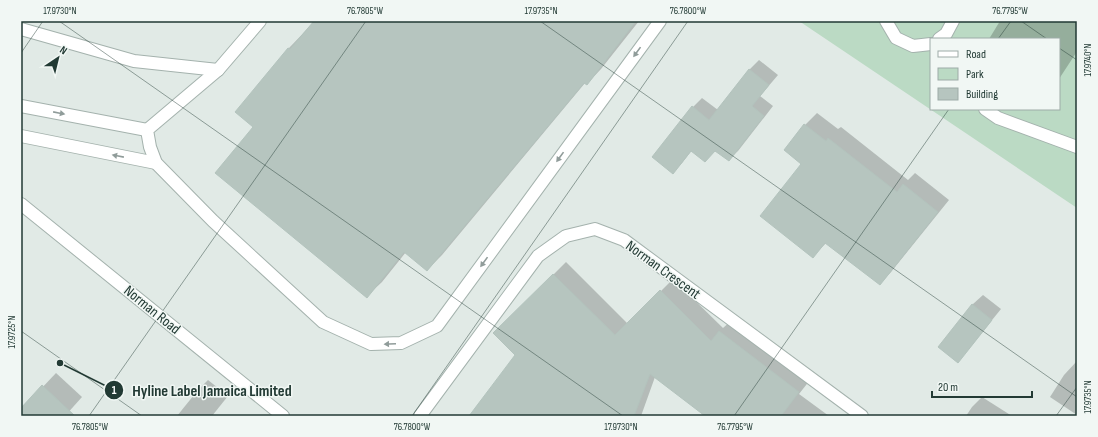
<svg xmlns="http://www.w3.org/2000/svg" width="1098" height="437" font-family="'Sofia Sans Condensed',sans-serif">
<rect width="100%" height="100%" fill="#e1eae6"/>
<path fill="#bbdac4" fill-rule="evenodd" d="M799 21H1077V208ZM931 39H1059V109H931Z"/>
<g fill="#0003">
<path d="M315 21H639L601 69 587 84 585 83 442 255 427 270 406 252 382 282 367 296 254 126 237 112 289 48Z"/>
<path d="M1000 21H1077V53H1076L1059 79V39H989Z"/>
<path d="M759 60 778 75 760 96 773 106 738 151 728 160 716 150H692L682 163 673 172 693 107 702 98 718 110 749 70Z"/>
<path d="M817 113 838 129 841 127 908 180 915 173 949 200 891 272 880 284 827 242 813 256 802 164 785 150 805 125Z"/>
<path d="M566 262 628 324 673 279 723 328 732 320 810 380 799 394 829 416H706L655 377 641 416H470L516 355 495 333Z"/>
<path d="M983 295 1001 309 967 351 958 361 939 347 973 304Z"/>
<path d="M1077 361V415L1050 397 1064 375Z"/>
<path d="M56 373 82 397 65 416H21V410Z"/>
<path d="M208 380 228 396 212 416H177L198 390Z"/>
<path d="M982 397 1012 416H966L972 407Z"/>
</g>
<g fill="#b6c5bf" stroke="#b3c3bd">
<path d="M314 21H636L587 85 584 83 427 271 404 252 367 298 215 173 253 127 235 112 288 48 290 49Z"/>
<path d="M749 69 769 85 752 106 764 116 729 161 715 151 705 162 691 151 673 174 652 157 692 106 709 120Z"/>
<path d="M804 124 826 141 828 138 897 192 903 184 938 212 880 285 825 243 813 258 760 216 801 164 784 150Z"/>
<path d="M553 274 615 335 660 290 711 341 719 331 799 392 781 416H705L650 374 634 416H469L515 355 493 333Z"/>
<path d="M972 304 992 320 958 363 938 347Z"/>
<path d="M42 385 75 416H21V408Z"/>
</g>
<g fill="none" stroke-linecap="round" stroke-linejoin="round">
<g stroke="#a4b2ad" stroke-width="14">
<g id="lane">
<path d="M260 21 218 70 147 130 150 147 156 163 213 221 323 322 371 344 401 343 437 326 660 21"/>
<path d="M886 21 896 38 913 46 931 44"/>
<path d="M21 29 134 61 218 70"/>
<path d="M939 39 946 34 953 21"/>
<path d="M21 106 147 130"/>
<path d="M985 109 998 118 1077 147"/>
<path d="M21 136 156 163"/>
</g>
</g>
<g stroke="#a4b2ad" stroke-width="14">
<g id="street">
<path d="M21 204 283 416"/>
<path d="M420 416 538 256 566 236 595 229 624 240 862 416"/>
</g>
</g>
<use href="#lane" stroke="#fff" stroke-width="12"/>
<use href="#street" stroke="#fff" stroke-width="12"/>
</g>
<defs><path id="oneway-solid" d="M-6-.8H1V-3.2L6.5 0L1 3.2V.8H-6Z"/></defs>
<g fill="#909c9a">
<use href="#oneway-solid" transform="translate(637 52) rotate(126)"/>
<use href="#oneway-solid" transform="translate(59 113) rotate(11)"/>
<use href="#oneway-solid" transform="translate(118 156) rotate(-169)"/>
<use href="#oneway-solid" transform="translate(560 157) rotate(126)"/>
<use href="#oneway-solid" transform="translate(484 262) rotate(126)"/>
<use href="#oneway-solid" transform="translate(390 344) rotate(178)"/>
</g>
<path fill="none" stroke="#223a34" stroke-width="1" stroke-opacity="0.45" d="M59 21 623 416M540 21 1077 397M1021 21 1047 39M998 39 1011 21M1059 48 1077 60M21 53 43 21M21 331 142 416M89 416 366 21M412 416 688 21M734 416 949 109M1056 416 1077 387"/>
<g text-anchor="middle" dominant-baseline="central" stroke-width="3" stroke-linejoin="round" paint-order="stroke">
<g font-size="15" fill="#223a34" stroke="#f1f7f4">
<text transform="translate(663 270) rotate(36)">Norman Crescent</text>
<text transform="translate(152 310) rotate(39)">Norman Road</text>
</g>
</g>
<path fill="none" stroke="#223a34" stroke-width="1.5" d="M60 363L114 390"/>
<g fill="#223a34" stroke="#f1f7f4" stroke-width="1.5">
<circle cx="60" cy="363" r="4"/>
<circle cx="114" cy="390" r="10"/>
</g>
<g font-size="12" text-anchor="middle" font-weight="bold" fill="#fff">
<text x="114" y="394">1</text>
</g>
<g font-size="16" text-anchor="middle" font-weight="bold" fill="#223a34" stroke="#f1f7f4" stroke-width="3" stroke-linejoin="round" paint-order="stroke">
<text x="212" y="396">Hyline Label Jamaica Limited</text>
</g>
<rect width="1098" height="437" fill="none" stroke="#f1f7f4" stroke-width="44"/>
<rect x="930" y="38" width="130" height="72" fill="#f1f7f4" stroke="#9eaba7"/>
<rect x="938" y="51" width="20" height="6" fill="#ffffff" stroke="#9eaba7"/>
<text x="966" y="58" font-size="12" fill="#223a34">Road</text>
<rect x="938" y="68" width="20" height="12" fill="#bbdac4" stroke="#9eaba7"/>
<text x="966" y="78" font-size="12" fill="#223a34">Park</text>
<rect x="938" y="88" width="20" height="12" fill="#b6c5bf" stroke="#9eaba7"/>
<text x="966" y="98" font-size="12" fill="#223a34">Building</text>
<g transform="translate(58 58) rotate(35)" stroke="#f1f7f4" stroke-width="3" paint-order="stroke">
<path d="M0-3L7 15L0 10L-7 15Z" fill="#223a34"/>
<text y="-6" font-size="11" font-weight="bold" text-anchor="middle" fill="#223a34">N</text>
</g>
<path d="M932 391v6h100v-6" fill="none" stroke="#223a34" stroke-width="2"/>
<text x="938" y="391" font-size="12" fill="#223a34" stroke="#f1f7f4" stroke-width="3" paint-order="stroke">20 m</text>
<rect x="22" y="22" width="1054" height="393" fill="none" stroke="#223a34" stroke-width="1.5"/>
<g font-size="10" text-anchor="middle" fill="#223a34">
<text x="60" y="14">17.9730°N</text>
<text x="365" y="14">76.7805°W</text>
<text x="541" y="14">17.9735°N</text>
<text x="688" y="14">76.7800°W</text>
<text x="1010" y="14">76.7795°W</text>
<text transform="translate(1087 60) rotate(-90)" y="4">17.9740°N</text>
<text transform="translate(11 332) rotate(-90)" y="4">17.9725°N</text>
<text transform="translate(1087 397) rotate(-90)" y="4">17.9735°N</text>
<text x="90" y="430">76.7805°W</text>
<text x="412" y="430">76.7800°W</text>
<text x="621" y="430">17.9730°N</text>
<text x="735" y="430">76.7795°W</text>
</g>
</svg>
